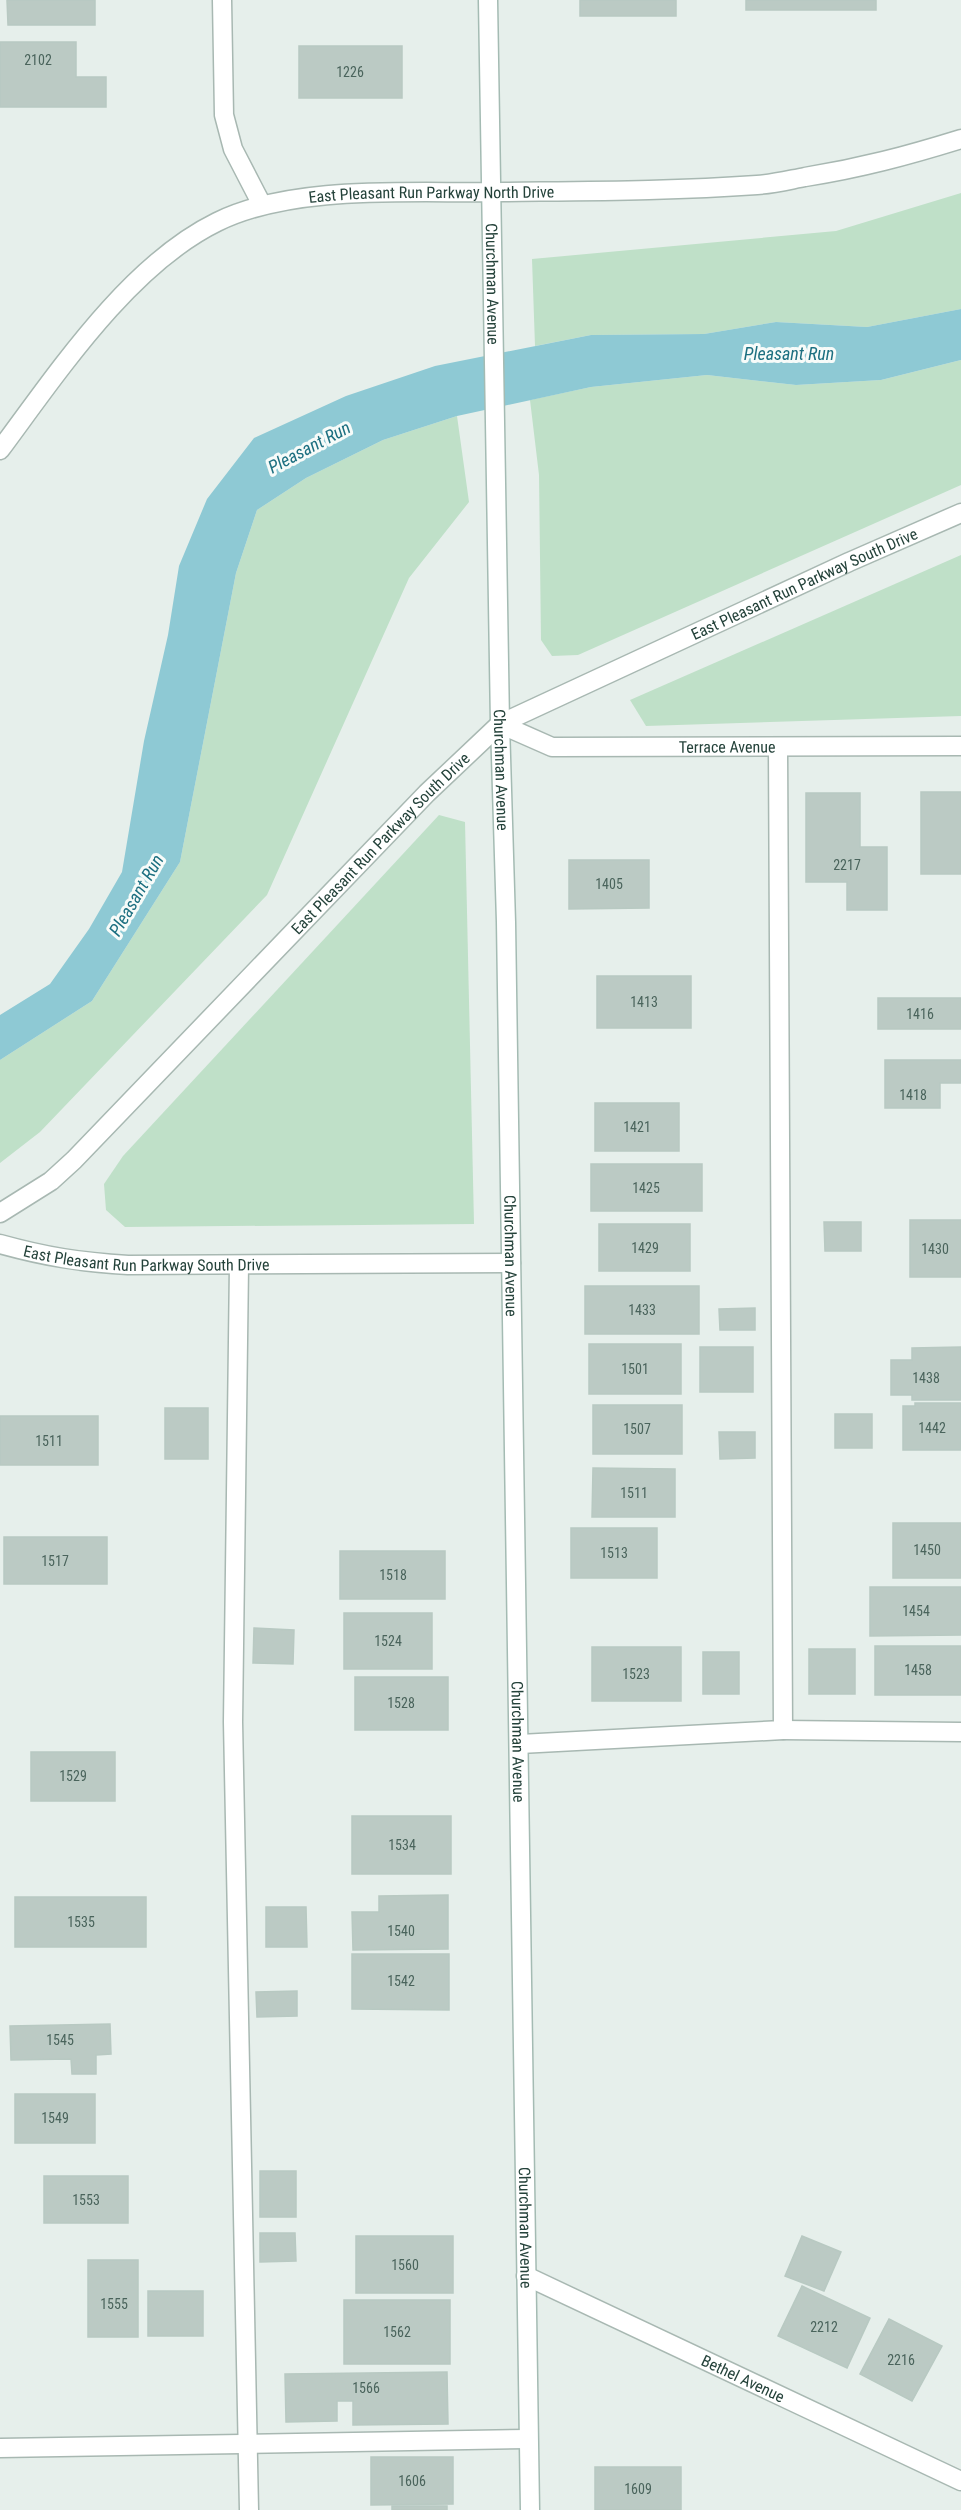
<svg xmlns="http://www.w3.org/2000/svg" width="961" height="2510" font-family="'Roboto Condensed',sans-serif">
<rect width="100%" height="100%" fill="#e6efeb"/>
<g fill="#bfe0c8">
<path d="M961 193V309L867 327 776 322 704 334 591 335 535 346 532 259 836 231Z"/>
<path d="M961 360V485L578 655 552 656 541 640 539 475 530 400 591 387 707 375 796 385 881 380Z"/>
<path d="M457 416 469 502 409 578 267 895 40 1132 0 1163V1060L92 1001 180 862 236 573 257 510 306 478 383 440Z"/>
<path d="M961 555V716L646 726 630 700Z"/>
<path d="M439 815 465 822 474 1224 125 1227 106 1210 104 1184 123 1156Z"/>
</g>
<path fill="#8ec9d4" d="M961 309V360L881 380 796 385 707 375 591 387 457 416 383 440 306 478 257 510 236 573 180 862 92 1001 0 1060V1015L50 984 89 929 122 872 144 741 168 635 179 566 207 499 254 438 346 396 435 366 591 335 704 334 776 322 867 327Z"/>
<g fill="#bbcac4" stroke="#b8c9c2" stroke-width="1.5">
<path d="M7 0H95V25H8Z"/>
<rect x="580" y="0" width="96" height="16"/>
<rect x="746" y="0" width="130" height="10"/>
<path d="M0 42H76V77H106V107H0Z"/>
<rect x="299" y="46" width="103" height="52"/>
<rect x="921" y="792" width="40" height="82"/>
<path d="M806 793H860V847H887V910H847V882H806Z"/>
<path d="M569 860H649V908L569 909Z"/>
<rect x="597" y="976" width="94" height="52"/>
<rect x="878" y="998" width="83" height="31"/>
<path d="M885 1060H961V1083H940V1108H885Z"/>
<rect x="595" y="1103" width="84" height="48"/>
<rect x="591" y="1164" width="111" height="47"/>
<rect x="910" y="1220" width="51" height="57"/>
<path d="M824 1222H861V1251H825Z"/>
<rect x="599" y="1224" width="91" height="47"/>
<rect x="585" y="1286" width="114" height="48"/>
<path d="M755 1308V1330H720L719 1309Z"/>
<rect x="589" y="1344" width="92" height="50"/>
<rect x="700" y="1347" width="53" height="45"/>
<path d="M961 1347V1400H912V1395H891V1360H912V1348Z"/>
<path d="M915 1403H961V1450H903V1406H915Z"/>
<rect x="593" y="1405" width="89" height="49"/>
<rect x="165" y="1408" width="43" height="51"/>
<rect x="835" y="1414" width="37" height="34"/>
<rect x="0" y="1416" width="98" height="49"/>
<path d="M719 1432H755V1458L720 1459Z"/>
<path d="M593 1468 675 1469V1517H592Z"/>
<rect x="893" y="1523" width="68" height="55"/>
<rect x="571" y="1528" width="86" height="50"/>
<rect x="4" y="1537" width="103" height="47"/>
<rect x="340" y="1551" width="105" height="48"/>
<path d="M870 1587H961V1635L870 1636Z"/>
<rect x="344" y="1613" width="88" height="56"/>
<path d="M254 1628 294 1630 293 1664 253 1663Z"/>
<rect x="875" y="1646" width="86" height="49"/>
<rect x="592" y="1647" width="89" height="54"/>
<rect x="809" y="1649" width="46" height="45"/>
<rect x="703" y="1652" width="36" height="42"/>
<rect x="355" y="1677" width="93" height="53"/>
<rect x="31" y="1752" width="84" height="49"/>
<rect x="352" y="1816" width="99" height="58"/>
<path d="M448 1895V1949L353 1950 352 1912H379V1896Z"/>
<rect x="15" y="1897" width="131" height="50"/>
<path d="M266 1907H306L307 1947H266Z"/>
<path d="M352 1954H449V2010L352 2009Z"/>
<path d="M297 1991V2016L257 2017 256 1992Z"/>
<path d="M110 2024 111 2054 96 2055V2074H72L71 2059 11 2060 10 2026Z"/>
<rect x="15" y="2094" width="80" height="49"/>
<rect x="260" y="2171" width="36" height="46"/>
<rect x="44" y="2176" width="84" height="47"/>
<path d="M260 2233H295L296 2261 260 2262Z"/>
<rect x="356" y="2236" width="97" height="57"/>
<path d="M802 2236 841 2252 824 2291 785 2276Z"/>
<rect x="88" y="2260" width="50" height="77"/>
<path d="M802 2286 870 2318 847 2368 778 2336Z"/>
<rect x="148" y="2291" width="55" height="45"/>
<rect x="344" y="2300" width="106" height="64"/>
<path d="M889 2319 942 2346 912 2401 860 2374Z"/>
<path d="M447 2372 448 2424 353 2425V2401H337V2421L286 2422 285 2374Z"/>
<path d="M371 2457H453V2504L371 2505Z"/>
<rect x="595" y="2467" width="86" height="43"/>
<rect x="392" y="2506" width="55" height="4"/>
</g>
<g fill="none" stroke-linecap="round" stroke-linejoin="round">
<g stroke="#a8b8b2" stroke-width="21">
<g id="service">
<path d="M222 0 224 115 233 149 262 205"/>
<path d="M239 1265 233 1722 249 2510"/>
<path d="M783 1730 961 1732"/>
<path d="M520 1744 783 1730 778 747"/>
<path d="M0 2448 528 2439"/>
</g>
</g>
<g stroke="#a8b8b2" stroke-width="21">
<g id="minor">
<path id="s1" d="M500 724 552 747 961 746"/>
<path id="s2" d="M0 1213 51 1181 74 1160 427 793 500 724 849 562 961 513"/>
<path id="s3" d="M0 1244C47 1257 80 1262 128 1265L511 1263"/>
<path id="s4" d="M526 2276 961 2481"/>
</g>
</g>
<g stroke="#a8b8b2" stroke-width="21">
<g id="tertiary">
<path id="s5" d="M0 450C58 372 129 265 217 222 296 183 417 194 504 192 588 191 673 191 757 185 773 184 789 180 805 177 861 168 906 156 961 139"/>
</g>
</g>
<g stroke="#a4bbb3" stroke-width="21">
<g id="secondary">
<path id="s6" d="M488 0 500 724 506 922 530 2510"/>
</g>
</g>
<use href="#service" stroke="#fff" stroke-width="18"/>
<use href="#minor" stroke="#fff" stroke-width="18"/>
<use href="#tertiary" stroke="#fff" stroke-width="18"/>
<use href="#secondary" stroke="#fff" stroke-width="18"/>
</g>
<g text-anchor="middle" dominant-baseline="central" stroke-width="6" stroke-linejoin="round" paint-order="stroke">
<g font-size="14" fill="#4a645c">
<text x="38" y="60">2102</text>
<text x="350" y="72">1226</text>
<text x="847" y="865">2217</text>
<text x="609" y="884">1405</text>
<text x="644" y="1002">1413</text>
<text x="920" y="1014">1416</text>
<text x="913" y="1095">1418</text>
<text x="637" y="1127">1421</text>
<text x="646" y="1188">1425</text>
<text x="645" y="1248">1429</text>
<text x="935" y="1249">1430</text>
<text x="642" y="1310">1433</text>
<text x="635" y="1369">1501</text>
<text x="926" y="1378">1438</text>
<text x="932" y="1428">1442</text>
<text x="637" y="1429">1507</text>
<text x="49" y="1441">1511</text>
<text x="634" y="1493">1511</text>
<text x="927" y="1550">1450</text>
<text x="614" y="1553">1513</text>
<text x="55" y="1561">1517</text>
<text x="393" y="1575">1518</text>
<text x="916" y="1611">1454</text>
<text x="388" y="1641">1524</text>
<text x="918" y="1670">1458</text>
<text x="636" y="1674">1523</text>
<text x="401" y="1703">1528</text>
<text x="73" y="1776">1529</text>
<text x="402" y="1845">1534</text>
<text x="81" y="1922">1535</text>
<text x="401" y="1931">1540</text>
<text x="401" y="1981">1542</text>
<text x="60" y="2040">1545</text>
<text x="55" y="2118">1549</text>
<text x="86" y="2200">1553</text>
<text x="405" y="2265">1560</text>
<text x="114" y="2304">1555</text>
<text x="824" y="2327">2212</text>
<text x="397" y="2332">1562</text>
<text x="901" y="2360">2216</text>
<text x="366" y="2388">1566</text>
<text x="412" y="2481">1606</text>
<text x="638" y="2489">1609</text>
</g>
<g font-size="16" fill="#24423a" stroke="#f7fbf9">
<text stroke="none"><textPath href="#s5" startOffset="536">East Pleasant Run Parkway North Drive</textPath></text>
<text stroke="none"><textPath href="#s6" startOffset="284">Churchman Avenue</textPath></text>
<text stroke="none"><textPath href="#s2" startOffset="1036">East Pleasant Run Parkway South Drive</textPath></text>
<text stroke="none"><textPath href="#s1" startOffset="232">Terrace Avenue</textPath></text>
<text stroke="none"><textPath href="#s6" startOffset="770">Churchman Avenue</textPath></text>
<text stroke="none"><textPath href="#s2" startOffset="532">East Pleasant Run Parkway South Drive</textPath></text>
<text stroke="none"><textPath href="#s6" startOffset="1256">Churchman Avenue</textPath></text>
<text stroke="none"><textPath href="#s3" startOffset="148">East Pleasant Run Parkway South Drive</textPath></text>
<text stroke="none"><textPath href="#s6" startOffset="1742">Churchman Avenue</textPath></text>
<text stroke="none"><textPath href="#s6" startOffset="2228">Churchman Avenue</textPath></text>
<text stroke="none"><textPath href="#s4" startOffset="240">Bethel Avenue</textPath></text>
</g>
<g font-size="18" font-style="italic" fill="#1c6f80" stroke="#f7fbf9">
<text x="789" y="353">Pleasant Run</text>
<text transform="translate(309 447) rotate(-28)">Pleasant Run</text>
<text transform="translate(136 895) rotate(-60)">Pleasant Run</text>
</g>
</g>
</svg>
